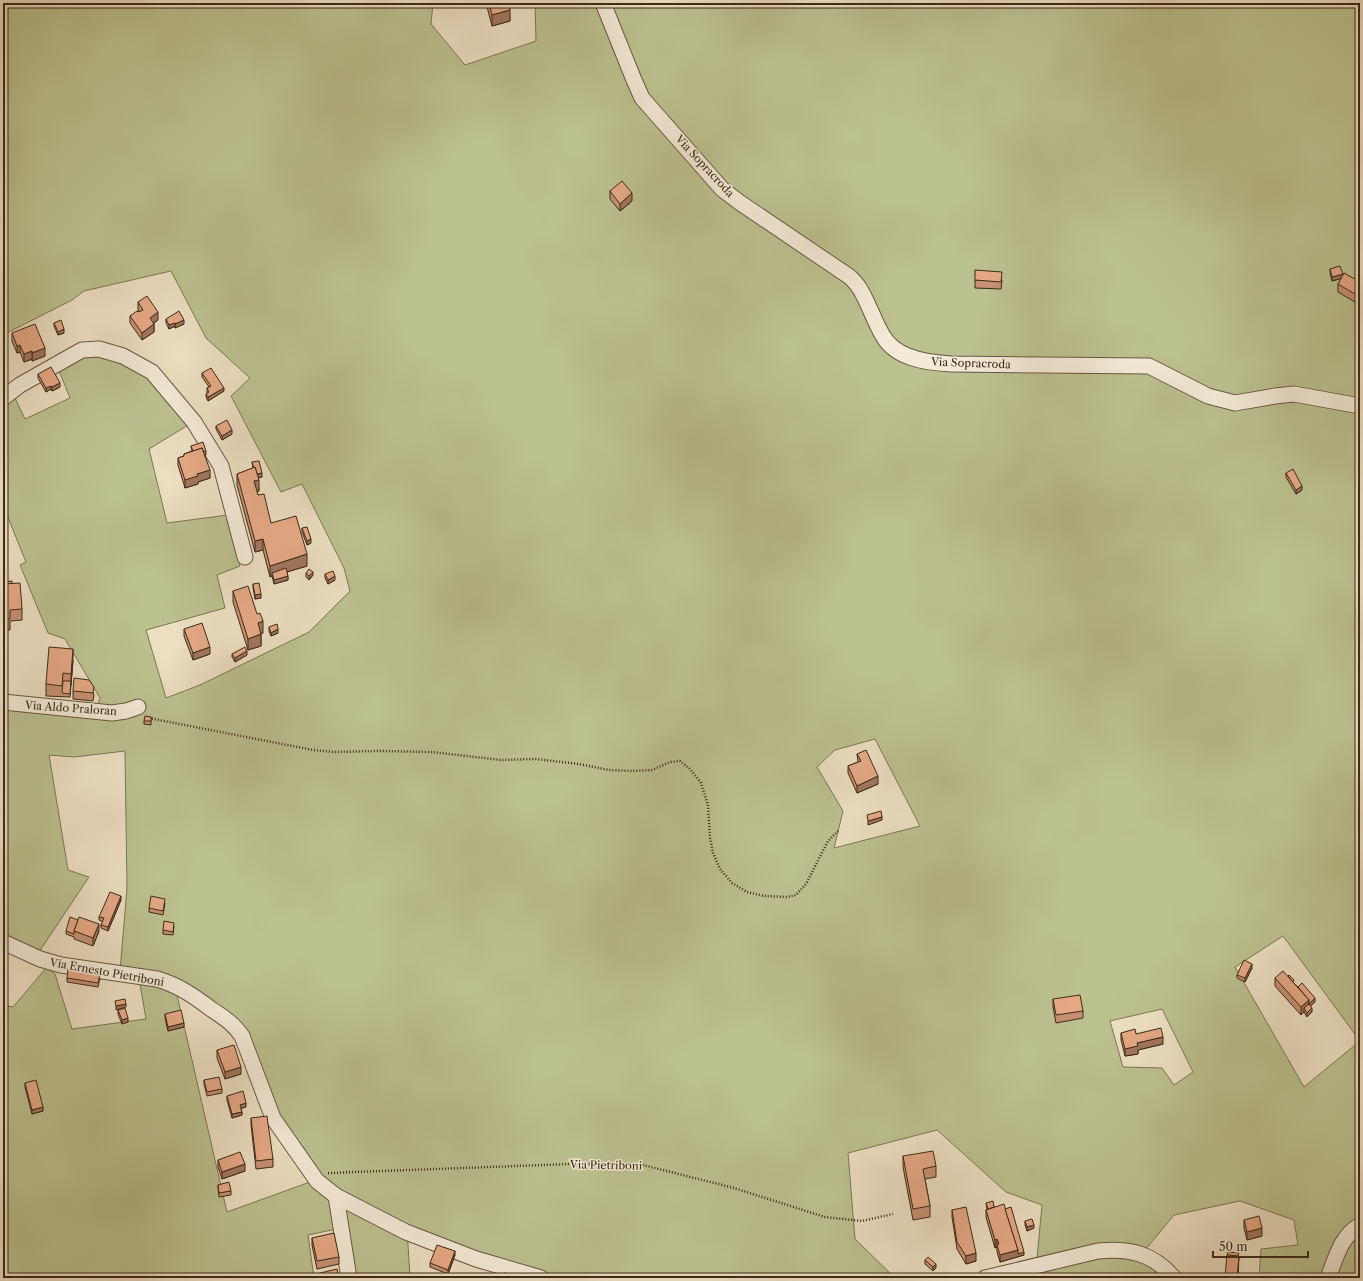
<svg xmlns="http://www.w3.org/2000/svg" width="1363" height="1281" font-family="'Libre Caslon Text',serif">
<rect width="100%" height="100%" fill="#ecdfc2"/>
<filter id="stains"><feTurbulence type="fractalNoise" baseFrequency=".005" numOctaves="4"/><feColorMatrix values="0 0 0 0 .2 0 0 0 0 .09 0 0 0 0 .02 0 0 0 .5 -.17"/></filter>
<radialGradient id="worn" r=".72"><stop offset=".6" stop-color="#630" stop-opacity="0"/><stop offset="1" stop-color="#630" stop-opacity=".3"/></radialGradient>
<path fill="#bcc190" stroke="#7c7654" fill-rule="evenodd" d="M3 3H433L431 24 465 65 536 41 535 3H1360V1278H1259L1261 1249 1298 1245 1294 1220 1240 1201 1174 1215 1145 1250 1178 1278H970L972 1276 1037 1259 1042 1205 1006 1192 937 1130 848 1153 855 1239 895 1278H555L475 1256 407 1228 410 1278H355L346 1227 308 1235 314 1278H3V1005L13 1007 47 967 55 974 72 1029 146 1019 138 973 120 971 127 888 125 751 74 757 49 755 68 870 89 877 35 958 3 938V700L96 710 100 698 65 639 48 633 20 565 26 562 3 505V400L14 396 25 419 70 398 58 368 87 353 133 355 198 419 149 449 167 523 228 515 240 566 217 575 225 608 146 630 166 698 200 685 309 632 350 591 344 568 302 484 281 492 231 396 250 378 206 338 171 271 84 291 72 300 3 335ZM875 739 920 826 834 848 843 811 817 767 835 750ZM1283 936 1360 1041 1304 1087 1235 967ZM176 991 251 1044 276 1114 310 1182 227 1212ZM1162 1009 1193 1072 1174 1085 1162 1068 1123 1067 1110 1021Z"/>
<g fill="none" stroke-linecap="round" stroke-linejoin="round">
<g stroke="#675742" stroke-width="17">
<g id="minor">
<path d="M603 3 634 80 642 98 722 189 739 202 850 277C853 280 857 284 860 289 869 304 874 321 883 336 896 359 928 363 952 364L1149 366 1208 396 1235 403 1275 396 1294 394 1360 406"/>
<path d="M3 398 20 385 82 350 99 349 123 356 152 372 194 422 221 466 245 557"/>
<path d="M3 702 112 713 126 711 138 707"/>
<path d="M3 942 40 959 61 965 157 979C178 985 194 996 211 1009 223 1017 234 1024 242 1036L273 1118 317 1181 336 1196 406 1232 476 1259 541 1278"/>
<path d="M336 1196 349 1278"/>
<path d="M985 1278 1098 1251C1129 1248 1153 1253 1174 1278"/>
<path d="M1328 1278C1336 1258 1340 1237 1360 1225"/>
</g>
</g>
<g stroke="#3b2a17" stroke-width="2.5" stroke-dasharray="1 2" stroke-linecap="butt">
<path d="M149 718 313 750 334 752 379 751 432 752 501 760 535 759 579 764 609 770 632 771 652 770 670 762 680 761 690 769 701 783 708 805 710 838 713 853 720 869 732 883 747 892 764 896 788 897 796 895 806 884 828 841 838 831"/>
<path d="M328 1173 570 1164H639L734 1188 825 1217 862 1221 893 1214"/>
</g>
<use href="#minor" stroke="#f3ead7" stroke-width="15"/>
</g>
<g fill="#c69173" stroke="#3b2a17">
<path d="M453 3H468L466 7Z"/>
<path d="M486 3H509L510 21 492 26Z"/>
<path d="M610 191 632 201 620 211 610 199Z"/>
<path d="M1330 269 1343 276 1360 282V305L1338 292V284L1342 278 1332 281 1330 273Z"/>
<path d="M975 280H1002L1001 289 975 288Z"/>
<path d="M138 302 158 320 154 323V332L142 340 130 323V316L139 312 138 310Z"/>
<path d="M166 319 184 324 175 328V326L169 329 166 323Z"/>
<path d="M54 323 64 333 58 335 54 326Z"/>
<path d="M12 333 45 356 32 361V359L24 362 20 352 17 353 12 341Z"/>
<path d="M202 373 224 391 208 401 206 397V394L207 393V388L209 387 202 377Z"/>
<path d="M38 374 60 387 52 391 51 389 46 392 38 378Z"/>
<path d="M216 426 232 434 222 440 216 429Z"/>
<path d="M191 446 206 455H205L210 478 198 482V484L185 488 178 465V458L184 456V454L192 451Z"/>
<path d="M252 462 262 477 258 478 259 491 257 492 258 495 271 523 307 566 287 572 288 580 274 584 272 576 270 577 263 550 255 552 237 485V474L253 468Z"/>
<path d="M1286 473 1302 490 1296 494 1286 477Z"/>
<path d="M302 528 311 543 307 545 302 532Z"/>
<path d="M306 573 313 575 309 580 306 577Z"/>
<path d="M325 574 335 580 328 584 325 578Z"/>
<path d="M3 582 12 584 22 609V620L10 621V630H3Z"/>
<path d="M253 584 261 598 255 599 253 588Z"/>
<path d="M233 591 263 633H261V646L248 650 233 602Z"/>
<path d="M269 627 278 633 271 636 269 631Z"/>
<path d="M184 629 210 654 193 660 184 636Z"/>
<path d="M232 654 247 655 235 662 232 657Z"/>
<path d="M73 660 70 697 46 696V684Z"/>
<path d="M89 680 94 695 93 701 73 699V691Z"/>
<path d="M151 717V725L144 724V721Z"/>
<path d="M857 754 878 784 857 793 848 773V766L858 762Z"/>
<path d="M121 900 108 931 101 928V925L103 922 99 920V917Z"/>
<path d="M165 903 163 915 149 912V908Z"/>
<path d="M174 926 173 935 163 934V930Z"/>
<path d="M66 931H99L93 946 74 939V937L66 934Z"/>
<path d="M1252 968 1245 982 1237 978V975Z"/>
<path d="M67 978H100L98 987 67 982Z"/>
<path d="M1275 978 1294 983 1298 987 1315 1002 1310 1006 1312 1012 1307 1017 1304 1012 1301 1015 1275 986Z"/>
<path d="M1053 999 1083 1011V1018L1056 1023 1053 1007Z"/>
<path d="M118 1010 128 1022 122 1024 118 1014Z"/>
<path d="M165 1014 184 1027 168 1031 165 1018Z"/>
<path d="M1121 1033 1136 1034 1163 1044 1138 1050V1054L1125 1056 1121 1040Z"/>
<path d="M217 1050 241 1074 225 1079 217 1058Z"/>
<path d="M204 1080 222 1089V1093L207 1096 204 1084Z"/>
<path d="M25 1083 43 1111 32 1114 25 1087Z"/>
<path d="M227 1096 246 1107 241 1108 242 1115 232 1118 227 1100Z"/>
<path d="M251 1118 273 1159V1167L256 1169 251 1125Z"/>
<path d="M903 1156 936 1166V1177L925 1179 930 1206V1217L913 1220 903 1167Z"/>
<path d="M218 1160 245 1171 222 1179 218 1167Z"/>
<path d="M218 1185 231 1191V1195L219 1197 218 1188Z"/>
<path d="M986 1203 994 1207 1005 1209 1024 1255 1000 1262 997 1252V1247L995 1248 986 1217V1210L987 1209Z"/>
<path d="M952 1210 976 1261 966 1264 957 1249 952 1217Z"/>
<path d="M1244 1220 1262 1236 1247 1240 1244 1228Z"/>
<path d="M1025 1221 1034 1228 1027 1231 1025 1225Z"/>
<path d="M312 1238 339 1257V1264L317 1269 312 1245Z"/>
<path d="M455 1255 448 1274 430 1267V1263Z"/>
<path d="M925 1260 936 1268 933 1271 925 1264Z"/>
</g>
<g fill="#a1765e" stroke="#3b2a17">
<path d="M510 10V21L492 26V15Z"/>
<path d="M632 193V201L620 211V204Z"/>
<path d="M1343 274V278L1332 281V277Z"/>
<path d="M158 312V320L150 325V318Z"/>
<path d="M184 320V324L175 328V324Z"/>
<path d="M175 323V326L169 329V325Z"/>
<path d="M154 324V332L142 340V333Z"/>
<path d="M64 329V333L58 335V332Z"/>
<path d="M20 345V352L17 353V346Z"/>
<path d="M45 348V356L32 361V353Z"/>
<path d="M32 351V359L24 362V354Z"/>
<path d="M4 381V389L3 390V382Z"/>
<path d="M60 383V387L52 391V387Z"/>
<path d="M51 386V389L46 392V388Z"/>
<path d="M224 388V391L208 401V397Z"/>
<path d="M232 430V434L222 440V436Z"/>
<path d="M206 451V455L194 458V454Z"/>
<path d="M210 470V478L198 482V484L185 488V480L197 474Z"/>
<path d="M262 473V477L255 478V475Z"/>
<path d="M259 480V491L254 492V481Z"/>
<path d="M1302 486V490L1296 494V490Z"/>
<path d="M263 539V550L255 552V541Z"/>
<path d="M311 539V543L307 545V541Z"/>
<path d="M307 554V566L273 576 272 573V576L270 577V566Z"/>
<path d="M313 572V575L309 580V576Z"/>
<path d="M288 576V580L274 584V580Z"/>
<path d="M335 576V580L328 584V580Z"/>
<path d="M261 594V598L255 599V595Z"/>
<path d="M263 621V633L258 634V623Z"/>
<path d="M278 629V633L271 636V633Z"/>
<path d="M261 634V646L248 650V639Z"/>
<path d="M210 647V654L193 660V653Z"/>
<path d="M73 649V660L71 685V674Z"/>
<path d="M247 651V655L235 662V658Z"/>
<path d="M878 776V784L857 793V786Z"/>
<path d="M882 817V820L868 825V821Z"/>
<path d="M121 896V900L108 931V927Z"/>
<path d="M99 924V931L93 946V938Z"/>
<path d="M5 939V947L3 950V942Z"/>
<path d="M1252 964V968L1245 982V978Z"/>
<path d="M1315 998V1002L1309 1007V1004Z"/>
<path d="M1309 1000V1007L1304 1008V1012L1301 1015V1007Z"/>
<path d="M126 1004V1007L116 1010V1006Z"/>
<path d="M1312 1008V1012L1307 1017V1013Z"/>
<path d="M128 1018V1022L122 1024V1020Z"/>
<path d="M184 1023V1027L168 1031V1027Z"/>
<path d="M1163 1037V1044L1138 1050V1054L1125 1056V1049L1137 1043Z"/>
<path d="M241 1067V1074L225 1079V1072Z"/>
<path d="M246 1103V1107L240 1109V1105Z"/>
<path d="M43 1107V1111L32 1114V1110Z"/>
<path d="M242 1112V1115L232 1118V1114Z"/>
<path d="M245 1164V1171L222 1179V1172Z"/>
<path d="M1034 1225V1228L1027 1231V1227Z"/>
<path d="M1262 1228V1236L1247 1240V1232Z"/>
<path d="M997 1239V1247L995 1248V1240Z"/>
<path d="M1018 1250 1024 1252V1255L1000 1262V1255Z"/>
<path d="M455 1251V1255L448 1274V1270Z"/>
<path d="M976 1253V1261L966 1264V1256Z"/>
<path d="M1239 1256 1238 1278H1237Z"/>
<path d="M936 1264V1268L933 1271V1267Z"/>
</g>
<g fill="#e6a986" stroke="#3b2a17">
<path d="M489 3H509L510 10 492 15Z"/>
<path d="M622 181 632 193 620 204 610 191Z"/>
<path d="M1340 266 1343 274 1332 277 1330 269Z"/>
<path d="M975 270 1002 272 1001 282 975 280Z"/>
<path d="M1344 273 1360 282V297L1338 284Z"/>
<path d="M147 296 158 312 150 318 154 324 142 333 130 316 137 311 138 312 143 310 138 302Z"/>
<path d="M179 311 184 320 175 324V323L169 325 166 319Z"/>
<path d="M61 320 64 329 58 332 54 323Z"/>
<path d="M35 324 45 348 32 353V351L24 354 20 345 17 346 12 333Z"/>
<path d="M51 367 60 383 52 387 51 386 46 388 38 374Z"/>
<path d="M211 368 224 388 208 397 206 394 209 392 207 388 211 386 202 373Z"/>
<path d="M227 420 232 430 222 436 216 426Z"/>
<path d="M203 442 206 451 204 452 202 448 193 451 191 446Z"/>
<path d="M202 448 210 470 197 474 198 476 185 480 178 458 184 456V454Z"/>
<path d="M259 461 262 473 257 474 255 467 254 468 252 462Z"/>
<path d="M255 467 259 480 254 481 258 495 264 494 271 523 296 516 307 554 270 566 263 539 255 541 237 474Z"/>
<path d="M1293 469 1302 486 1296 490 1286 473Z"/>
<path d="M307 527 311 539 307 541 302 528Z"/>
<path d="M286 568 288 576 274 580 272 573Z"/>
<path d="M309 569 313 572 309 576 306 573Z"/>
<path d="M333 571 335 576 328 580 325 574Z"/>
<path d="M12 581V584H3V582Z"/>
<path d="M20 583 22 609 10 610V619H3V584Z"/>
<path d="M259 583 261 594 255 595 253 584Z"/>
<path d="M248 586 257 614 260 613 263 621 258 623 261 634 248 639 233 591Z"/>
<path d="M202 623 210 647 193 653 184 629Z"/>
<path d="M277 624 278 629 271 633 269 627Z"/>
<path d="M49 647 73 649 71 674 63 673 62 686 46 684Z"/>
<path d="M245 647 247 651 235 658 232 654Z"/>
<path d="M74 678 89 680 94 687 93 693 73 691Z"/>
<path d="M63 681H71L70 694 62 693Z"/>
<path d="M145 716 151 717V721H144Z"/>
<path d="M866 750 878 776 857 786 848 766 861 761 857 754Z"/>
<path d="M881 811 882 817 868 821 867 815Z"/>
<path d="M110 892 121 896 108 927 101 925 104 918 99 917Z"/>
<path d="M151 896 165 899 163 911 149 908Z"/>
<path d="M70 917 78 920 74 931V934L66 931Z"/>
<path d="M79 917 99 924 93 938 74 931Z"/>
<path d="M164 921 174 923 173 932 163 930Z"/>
<path d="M1244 960 1252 964 1245 978 1237 975Z"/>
<path d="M68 969 100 974 98 983 67 978Z"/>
<path d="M1283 971 1309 1000 1301 1007 1275 978Z"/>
<path d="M1289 975 1294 980 1293 982 1288 976Z"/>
<path d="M1302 983 1315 998 1309 1004V1000L1298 987Z"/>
<path d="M1080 995 1083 1011 1056 1015 1053 999Z"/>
<path d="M125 999 126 1004 116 1006 115 1001Z"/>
<path d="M1309 1004 1312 1008 1307 1013 1304 1008Z"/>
<path d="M125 1008 128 1018 122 1020 118 1010Z"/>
<path d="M181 1010 184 1023 168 1027 165 1014Z"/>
<path d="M1161 1028 1163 1037 1137 1043 1138 1046 1125 1049 1121 1033 1135 1029 1136 1034Z"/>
<path d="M234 1045 241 1067 225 1072 217 1050Z"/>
<path d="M219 1077 222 1089 207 1092 204 1080Z"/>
<path d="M36 1080 43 1107 32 1110 25 1083Z"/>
<path d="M243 1091 246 1103 240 1105 242 1112 232 1114 227 1096Z"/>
<path d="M267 1116 273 1159 256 1161 251 1118Z"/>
<path d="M933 1151 936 1166 923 1169 930 1206 913 1209 903 1156Z"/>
<path d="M240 1152 245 1164 222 1172 218 1160Z"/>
<path d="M229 1182 231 1191 219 1193 218 1185Z"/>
<path d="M993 1201 994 1207 988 1209 986 1203Z"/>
<path d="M1004 1204 1018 1250 1000 1255 997 1245 999 1244 997 1239 995 1240 986 1210Z"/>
<path d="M966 1207 976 1253 966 1256 957 1242 952 1210Z"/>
<path d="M1011 1207 1024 1252 1018 1254V1250L1005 1209Z"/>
<path d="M1259 1216 1262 1228 1247 1232 1244 1220Z"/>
<path d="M1032 1219 1034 1225 1027 1227 1025 1221Z"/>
<path d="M334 1233 339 1257 317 1261 312 1238Z"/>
<path d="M437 1245 455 1251 448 1270 430 1263Z"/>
<path d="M1228 1252 1239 1253 1238 1256 1227 1255Z"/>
<path d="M1227 1255 1239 1256 1237 1278H1225Z"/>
<path d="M928 1257 936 1264 933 1267 925 1260Z"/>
<path d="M337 1269 339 1278H317L316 1274Z"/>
<path d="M504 1273 527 1277 526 1278H503Z"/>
<path d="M477 1277V1278H467Z"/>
</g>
<g text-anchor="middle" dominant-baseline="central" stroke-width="3" stroke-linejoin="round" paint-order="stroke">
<g font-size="11" fill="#3b2a17" stroke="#f3ead7">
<text transform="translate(705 166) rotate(47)">Via Sopracroda</text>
<text transform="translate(971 363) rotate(2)">Via Sopracroda</text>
<text transform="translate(71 708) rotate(4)">Via Aldo Praloran</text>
<text transform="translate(107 972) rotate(10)">Via Ernesto Pietriboni</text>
<text transform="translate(606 1165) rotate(1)">Via Pietriboni</text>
</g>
</g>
<rect width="1363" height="1281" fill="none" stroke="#ecdfc2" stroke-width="16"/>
<rect x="4" y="4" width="1355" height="1273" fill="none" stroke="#3b2a17" stroke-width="2"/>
<rect x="8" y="8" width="1347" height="1265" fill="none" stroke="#3b2a17"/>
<path d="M1213 1251v6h95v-6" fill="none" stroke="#3b2a17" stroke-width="2"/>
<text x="1219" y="1251" font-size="12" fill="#3b2a17" stroke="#f3ead7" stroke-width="3" paint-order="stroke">50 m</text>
<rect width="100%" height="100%" filter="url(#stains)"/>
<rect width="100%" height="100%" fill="url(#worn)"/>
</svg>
